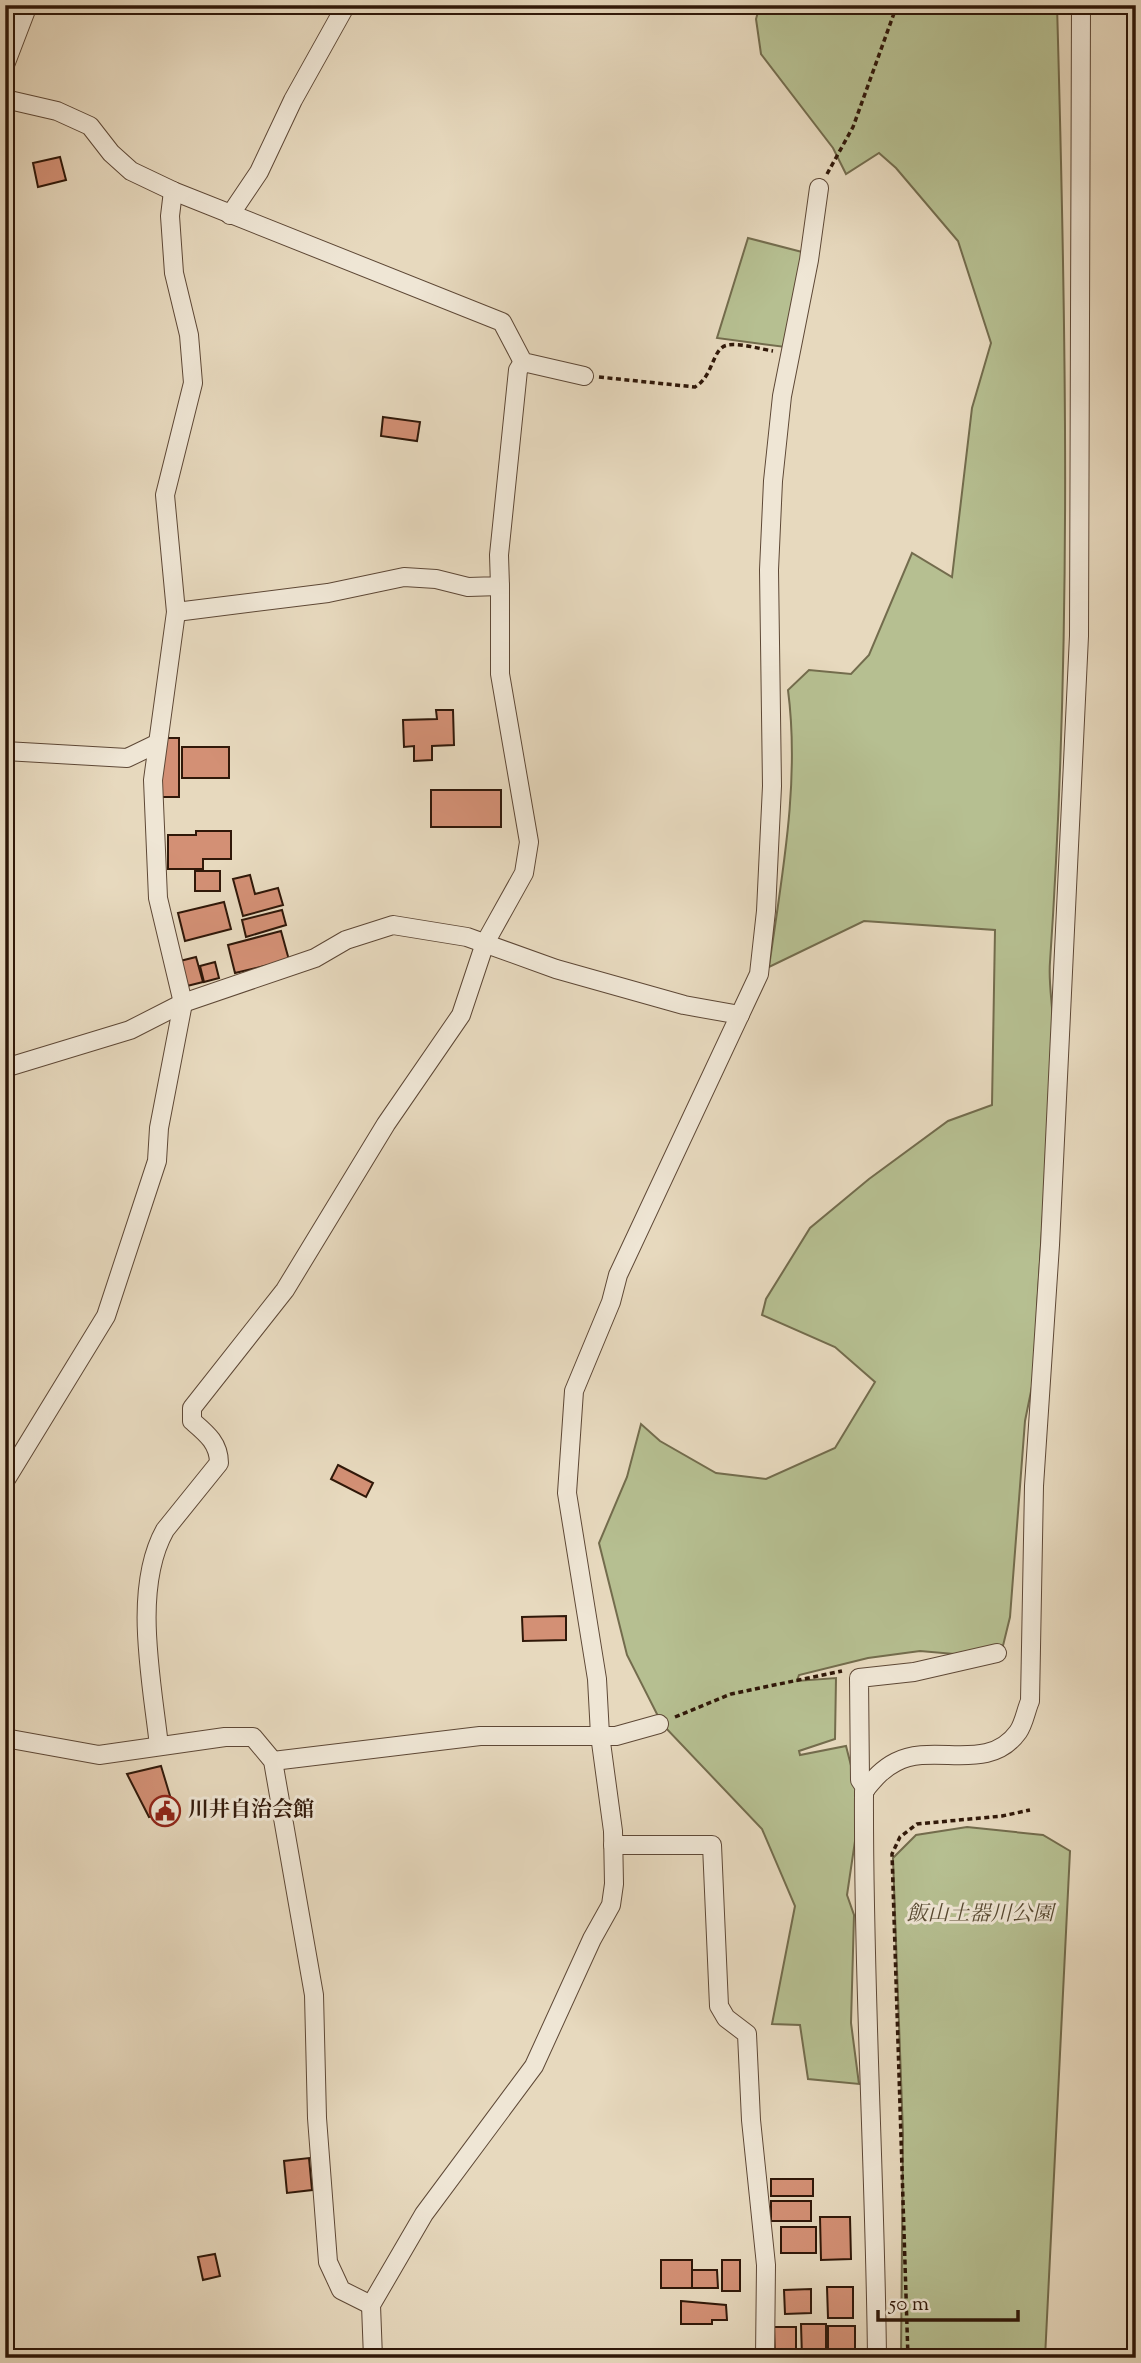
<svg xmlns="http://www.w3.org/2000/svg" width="1141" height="2363" font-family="'Sorts Mill Goudy','Noto Serif JP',serif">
<rect width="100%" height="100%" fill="#e7d9be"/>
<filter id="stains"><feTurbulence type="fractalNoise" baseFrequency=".00286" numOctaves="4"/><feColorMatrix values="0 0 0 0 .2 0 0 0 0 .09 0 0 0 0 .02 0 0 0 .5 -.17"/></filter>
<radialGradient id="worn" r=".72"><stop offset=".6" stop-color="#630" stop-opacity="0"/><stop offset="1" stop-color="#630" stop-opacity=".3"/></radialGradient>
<g fill="#b6bf91" stroke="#736c4d" stroke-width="2">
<path d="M760 5H1057C1066 324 1072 643 1050 962 1048 986 1054 1010 1053 1034 1049 1125 1043 1217 1037 1309L1040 1347 1025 1421 1010 1617 1000 1658 920 1651 868 1658 799 1675 797 1681 836 1678 835 1739 799 1751 800 1755 846 1746 857 1789 858 1821 847 1895 854 1915 851 2023 859 2084 808 2079 800 2025 772 2024 795 1906 762 1829 662 1724 627 1655 599 1543 627 1477 641 1424 660 1441 716 1473 766 1479 835 1448 875 1382 835 1347 762 1315 766 1299 810 1228 869 1179 948 1121 992 1105 995 930 864 921 769 967C782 875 800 782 788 690L809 670 851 674 869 655 912 553 952 577 972 408 991 343 958 241 896 168 879 153 846 174 833 148 761 54 756 19Z"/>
<path d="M748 238 806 253 785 347 717 338Z"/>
<path d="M967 1827 1043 1835 1070 1851 1045 2358H901L903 2134 893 1858 916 1835Z"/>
</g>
<g fill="#d39075" stroke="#301809" stroke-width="2">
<path d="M60 157 66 180 38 187 33 163Z"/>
<path d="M383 417 420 422 417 441 381 436Z"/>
<path d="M436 710H453L454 745 432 746V760L414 761V746L404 747 403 720 437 719Z"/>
<rect x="160" y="738" width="19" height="59"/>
<rect x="182" y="747" width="47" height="31"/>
<rect x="431" y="790" width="70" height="37"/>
<path d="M196 831H231V859H203V869H168V835H196Z"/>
<rect x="195" y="871" width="25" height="20"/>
<path d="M250 875 255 894 278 888 283 905 243 916 233 879Z"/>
<path d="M224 902 231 929 185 941 178 913Z"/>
<path d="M282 910 286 925 246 937 242 920Z"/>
<path d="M281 931 289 960 235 973 228 945Z"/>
<path d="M196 957 203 982 187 986 180 961Z"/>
<path d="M215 962 219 978 204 982 200 966Z"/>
<path d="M338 1465 373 1483 366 1497 331 1479Z"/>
<path d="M566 1616V1640L523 1641 522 1617Z"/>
<path d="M161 1766 174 1809 149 1817 127 1774Z"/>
<path d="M309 2158 312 2190 287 2193 284 2161Z"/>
<rect x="771" y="2179" width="42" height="17"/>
<rect x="771" y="2201" width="40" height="20"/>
<path d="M820 2217H850L851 2259 821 2260Z"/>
<rect x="781" y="2227" width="35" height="26"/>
<path d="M215 2254 220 2276 203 2280 198 2257Z"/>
<rect x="661" y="2260" width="31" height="28"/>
<rect x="722" y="2260" width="18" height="31"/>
<path d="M692 2270H717L718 2288H692Z"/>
<path d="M827 2287H853V2318H828Z"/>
<path d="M811 2289V2313L785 2314 784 2290Z"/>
<path d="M681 2301 726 2305 727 2320H712V2324H681Z"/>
<path d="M801 2324H826V2358H802Z"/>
<rect x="828" y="2326" width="27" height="32"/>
<path d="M774 2327H796V2358H775Z"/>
</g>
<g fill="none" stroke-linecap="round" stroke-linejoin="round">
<g stroke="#5e4836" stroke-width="20">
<g id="street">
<path d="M5 65 28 5"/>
<path d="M5 99 57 111 90 126 111 153 131 171 173 191 502 322 523 362 584 376"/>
<path d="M230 215 259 172 293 100 346 5"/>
<path d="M176 612 328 593 404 577 436 579 468 587 500 586 499 555 518 370 523 362"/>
<path d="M5 751 127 758 156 744"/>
<path d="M5 1068 130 1030 183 1003 315 958 346 940 393 925 467 937 556 969 684 1005 740 1015"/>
<path d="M5 1481 106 1316 157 1161 159 1128 183 1003 158 898 153 780 176 612 165 495 193 383 189 335 174 273 170 216 173 191"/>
<path d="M5 1738 99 1755 225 1737H253L273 1761 314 1995 317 2118 328 2262 341 2290 371 2305"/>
<path d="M159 1746C152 1681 132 1589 165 1530L219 1463C219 1443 206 1433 192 1421V1408L285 1290 386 1124 461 1015 485 943 524 873 529 842 500 674V586"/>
<path d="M273 1761 480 1736H616L659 1724"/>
<path d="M866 1789 860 1780 859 1678 914 1672 997 1653"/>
<path d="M613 1845H712L719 2006 726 2018 747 2034 751 2120 766 2265 765 2358"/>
<path d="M373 2358 371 2305 424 2214 534 2066 592 1939 611 1905 614 1884 613 1831 600 1735 597 1679 567 1493 574 1391 611 1302 618 1275 759 974 766 911 772 786 769 570 773 481 782 396 809 260 819 188"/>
<path d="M877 2358C875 2169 863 1980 864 1791 874 1779 882 1769 896 1762 934 1742 988 1774 1018 1732 1024 1724 1026 1710 1030 1701L1034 1486 1050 1245 1079 636 1081 5"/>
</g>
</g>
<g stroke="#301809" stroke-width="3.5" stroke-dasharray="5 3.5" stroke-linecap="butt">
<path d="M827 174 853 127 897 5"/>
<path d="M599 377 695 387C714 376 712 347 728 345 741 343 760 349 773 351"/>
<path d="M675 1717 731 1694 842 1671"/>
<path d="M908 2358 892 1854 900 1837 917 1824 1002 1816 1030 1810"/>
</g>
<use href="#street" stroke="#efe6d5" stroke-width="18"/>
</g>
<defs>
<g id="civic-ring" transform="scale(1.575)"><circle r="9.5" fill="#efe6d5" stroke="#8f2418" stroke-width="1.5"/><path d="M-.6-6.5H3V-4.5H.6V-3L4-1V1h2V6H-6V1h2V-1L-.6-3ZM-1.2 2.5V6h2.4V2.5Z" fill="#8f2418"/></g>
</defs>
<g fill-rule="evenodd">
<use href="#civic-ring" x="165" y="1811"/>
</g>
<g text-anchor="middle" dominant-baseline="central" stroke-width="6" stroke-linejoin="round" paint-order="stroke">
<g font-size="21" font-weight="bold" fill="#301809" stroke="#efe6d5" text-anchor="start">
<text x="188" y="1811">川井自治会館</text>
</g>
<g font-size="21" font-style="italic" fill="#584a32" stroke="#efe6d5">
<text x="980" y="1915">飯山土器川公園</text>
</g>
</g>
<rect width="1141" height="2363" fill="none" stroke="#e7d9be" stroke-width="28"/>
<rect x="7" y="7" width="1127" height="2349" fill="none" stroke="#301809" stroke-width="3.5"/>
<rect x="14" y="14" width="1113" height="2335" fill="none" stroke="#301809" stroke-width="2"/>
<path d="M878 2310v10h140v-10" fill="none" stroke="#301809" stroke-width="3.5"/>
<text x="889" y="2310" font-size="21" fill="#301809" stroke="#efe6d5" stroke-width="5" paint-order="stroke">50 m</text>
<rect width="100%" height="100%" filter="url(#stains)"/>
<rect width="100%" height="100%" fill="url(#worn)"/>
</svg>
